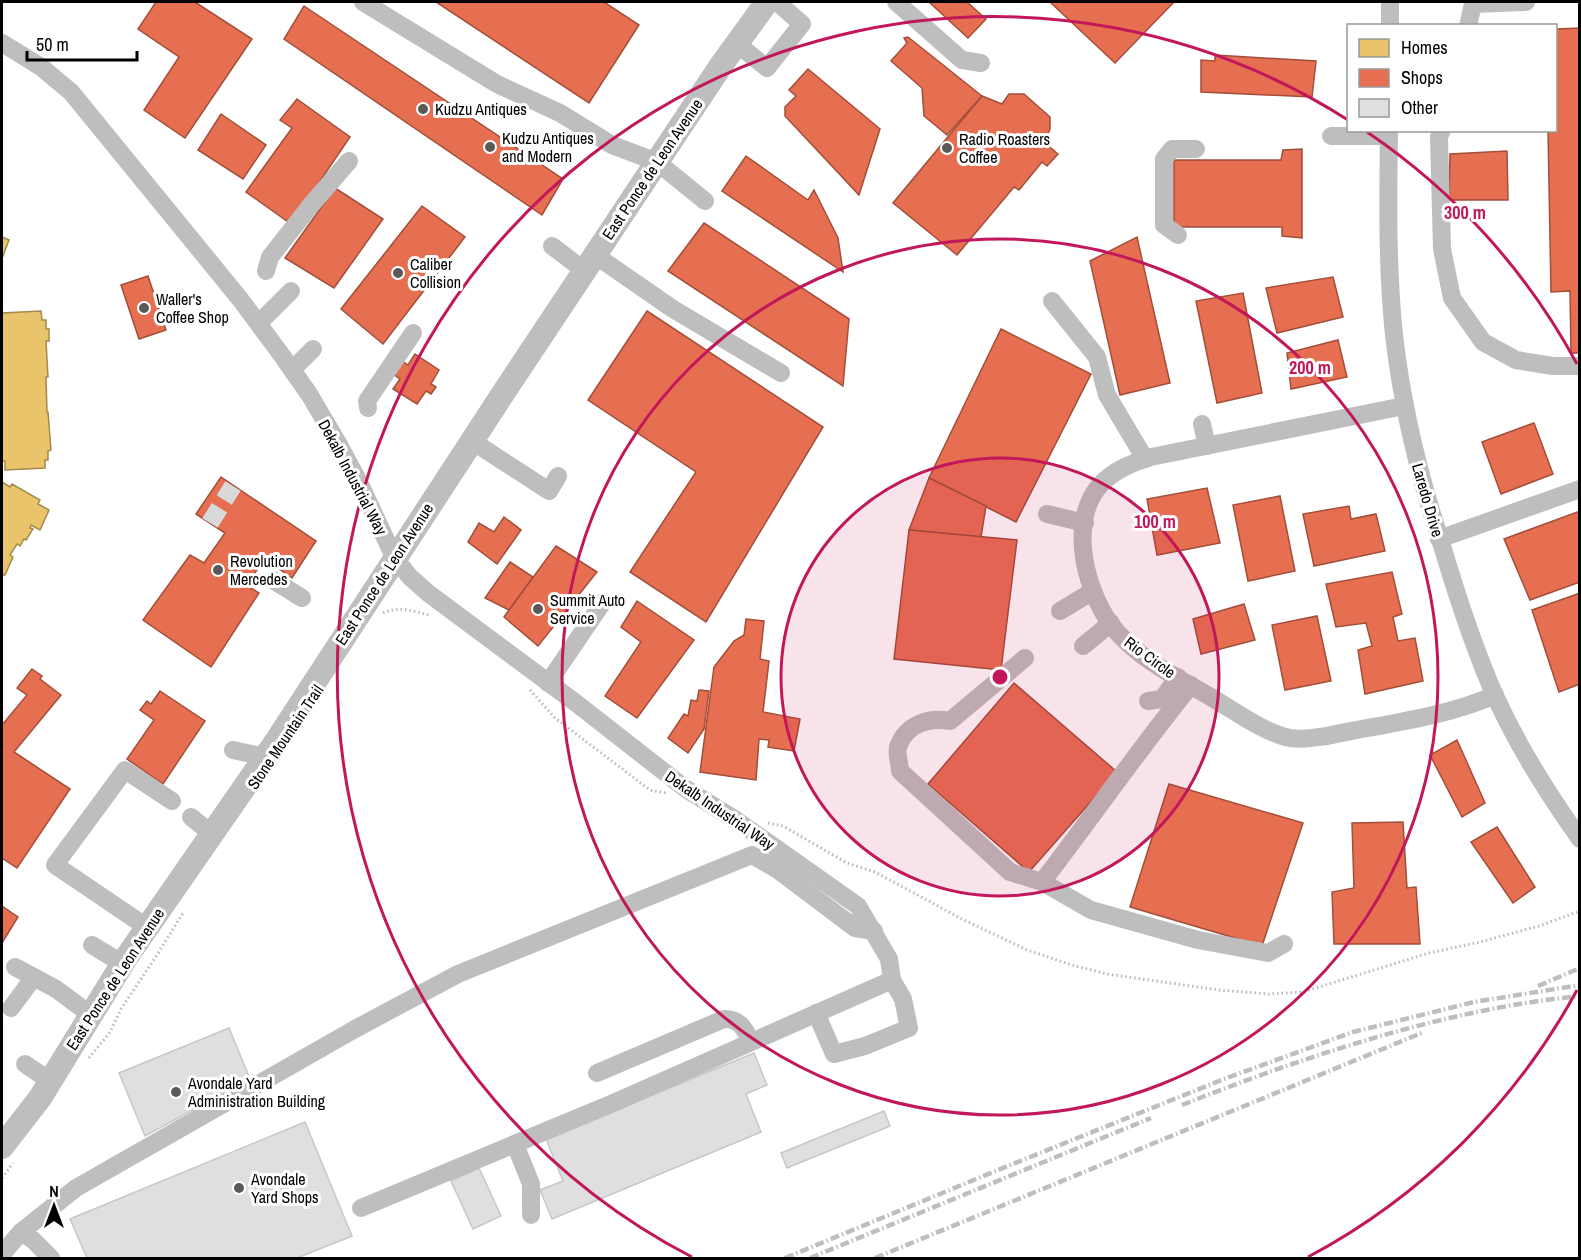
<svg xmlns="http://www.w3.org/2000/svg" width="1581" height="1260" font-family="'Archivo Narrow',sans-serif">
<rect width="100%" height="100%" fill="#fff"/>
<g fill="#e9c46a" stroke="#a3894a" stroke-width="1.5">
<path d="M2 237 9 240 3 256 2 255Z"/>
<path d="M41 311 42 320H46V329H49V341H46L48 377H46L47 412H48L51 450 48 451V460H45V468L5 470V461H2V313Z"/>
<path d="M2 482 10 487 12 484 40 500 38 504 49 510 40 530 31 525 30 528 33 529 26 540 24 539 20 546 17 544 10 555 13 557 5 575H2Z"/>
</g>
<g fill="#e76f51" stroke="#a24e39" stroke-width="1.5">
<path d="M156 2H195L252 39 185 138 144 110 179 57 138 29Z"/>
<path d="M436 2H604L639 25 589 103Z"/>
<path d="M929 2H967L986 19 968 38Z"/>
<path d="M1050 2H1174L1115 63Z"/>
<path d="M304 6 563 179 542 215 284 39Z"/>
<path d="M1580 28V353H1571L1570 291 1551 292 1548 130H1556V29Z"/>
<path d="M908 37 982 96 947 135 924 116 922 88 891 61 907 43 904 38Z"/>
<path d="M1215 55 1316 61 1312 97 1201 92V60L1215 61Z"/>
<path d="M808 69 880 129 859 195 785 116V107L796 96 789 90Z"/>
<path d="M1009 94H1024L1050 117V129L1044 142 1058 154 1047 166 1042 162 1019 190 1014 187 957 255 893 203 982 96 1002 104Z"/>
<path d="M297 99 350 137 291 224 246 192 292 128 280 120Z"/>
<path d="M221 114 266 145 243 179 198 150Z"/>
<path d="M1302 149V238L1282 236V227H1174V160H1281L1283 150Z"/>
<path d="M1507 151 1508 200H1449L1450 154Z"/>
<path d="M746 156 808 200 814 190 838 238 843 272 722 191Z"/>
<path d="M335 188 383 219 334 288 285 258Z"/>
<path d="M422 206 465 237 383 344 341 309Z"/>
<path d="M704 223 849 319 843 386 668 271Z"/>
<path d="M1137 237 1170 383 1120 395 1090 261Z"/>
<path d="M148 276 166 330 139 339 121 285Z"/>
<path d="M1333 277 1343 317 1277 333 1266 288Z"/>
<path d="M1243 293 1262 393 1217 403 1196 301Z"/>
<path d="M647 311 823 427 706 622 630 572 696 472 588 400Z"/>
<path d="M1001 329 1091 374 1016 522 929 478Z"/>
<path d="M1338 340 1347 377 1291 389 1287 353Z"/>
<path d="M392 354 408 365 415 354 439 370 431 384 436 387 431 394 426 391 417 404 393 389 400 379 383 367Z"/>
<path d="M1534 423 1553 474 1501 494 1482 442Z"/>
<path d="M221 477 316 541 292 578 265 559 246 585 259 593 211 667 143 620 190 555 204 563 225 533 196 514Z"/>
<path d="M929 478 986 506 981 537 909 530Z"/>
<path d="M1207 488 1220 543 1157 555 1147 499Z"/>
<path d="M1280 496 1295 571 1248 581 1233 505Z"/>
<path d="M1349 506 1351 519 1376 514 1385 551 1314 566 1303 514Z"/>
<path d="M1580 511V582L1530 600 1504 539Z"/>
<path d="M504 517 521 530 497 564 468 542 479 523 494 532Z"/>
<path d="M909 530 1017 540 1001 670 894 659Z"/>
<path d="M556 546 597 572 538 646 504 617Z"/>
<path d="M510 562 533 577 509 610 485 598Z"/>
<path d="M1392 572 1402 614 1393 617 1398 641 1415 638 1423 681 1365 694 1358 650 1372 646 1366 623 1336 627 1326 584Z"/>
<path d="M1580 593V684L1559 692 1532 610Z"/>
<path d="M637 601 694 640 637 718 605 696 641 642 621 627Z"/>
<path d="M1244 604 1255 640 1201 654 1193 619Z"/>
<path d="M1317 616 1331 681 1285 690 1272 625Z"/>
<path d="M746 619 764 621 760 659 769 661 763 712 800 719 794 751 768 747 769 740 759 739 756 780 700 772 714 667 734 641 744 635Z"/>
<path d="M32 669 42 676 40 679 61 695 14 752 70 789 17 868 2 858V725L27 695 17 688Z"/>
<path d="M1014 683 1117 772 1029 872 928 784Z"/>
<path d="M699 690 709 691 704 729 688 753 668 738 684 714 688 716 691 700 697 701Z"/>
<path d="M160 691 205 721 163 784 127 759 154 720 140 710 147 701 151 704Z"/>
<path d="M1457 740 1485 803 1462 817 1430 755Z"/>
<path d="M1169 784 1303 823 1262 946 1130 907Z"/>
<path d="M1403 822 1407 888 1416 887 1420 944H1334L1332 892 1354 888 1352 823Z"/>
<path d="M1497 827 1535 887 1513 903 1471 842Z"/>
<path d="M2 906 18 917 2 943Z"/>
</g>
<g fill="#dfdfdf" stroke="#c7c7c7" stroke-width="1.5">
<path d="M229 1028 250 1079 145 1136 119 1073Z"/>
<path d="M754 1053 767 1085 746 1094 761 1132 552 1219 540 1190 563 1181 546 1139Z"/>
<path d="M884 1111 890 1126 787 1168 781 1153Z"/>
<path d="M305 1122 352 1236 297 1258H87L70 1219Z"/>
<path d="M479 1168 501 1216 473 1229 451 1181Z"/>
</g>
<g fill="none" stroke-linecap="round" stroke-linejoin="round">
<path stroke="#d9d9d9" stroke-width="18" stroke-dasharray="18 9" stroke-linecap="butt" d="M210 523 233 486"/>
<g stroke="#b9b9b9" stroke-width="3" stroke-dasharray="1.5 3" stroke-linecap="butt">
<path d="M383 613C399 606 413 611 429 615"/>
<path d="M530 690 555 718 650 790 666 793"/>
<path d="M768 823 783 826 847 863 875 872 962 919 1027 950 1072 965 1107 974 1219 990 1269 994 1303 992 1429 953 1480 942 1539 926 1580 911"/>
<path d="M89 1058 110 1032 121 1009 155 958 183 913"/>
<path d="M2 1178 13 1163"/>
</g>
<g stroke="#bebebe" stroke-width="18">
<path d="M363 2 497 84 560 113 612 145 657 162 705 201"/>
<path d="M896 2 962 60 981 63"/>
<path d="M1390 2V26"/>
<path d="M1468 26 1473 4 1526 2"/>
<path d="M2 43 41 67 71 92 240 299 283 357 309 394 338 443 359 482 394 557 410 577 428 593 576 703 686 789 736 820 858 906 889 959 892 980 611 1104 361 1208"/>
<path d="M736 43 767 68 802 24 777 2"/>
<path d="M1389 130C1388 199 1387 267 1394 335 1402 405 1418 472 1440 539 1456 593 1473 647 1496 698 1519 748 1548 794 1580 839"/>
<path d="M1442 130 1439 137 1442 249 1452 298 1483 342 1516 360 1553 366H1580"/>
<path d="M1331 136H1389"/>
<path d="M1178 235 1164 225V159L1172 149H1196"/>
<path d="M552 246 585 271"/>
<path d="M595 255 673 309 781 373"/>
<path d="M266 271 270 257 311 205 349 161"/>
<path d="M1052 301 1097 357 1107 395 1145 459"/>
<path d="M259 323 291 291"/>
<path d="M292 370 313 349"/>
<path d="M1404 406 1151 457C1132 463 1114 470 1100 485 1066 524 1087 598 1117 632 1143 662 1181 679 1214 699 1236 712 1258 728 1282 736 1297 741 1312 738 1327 736 1383 724 1443 718 1495 695"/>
<path d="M368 408 367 401 413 333"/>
<path d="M1202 424 1207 446"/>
<path d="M472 441 549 491 558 476"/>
<path d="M1047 514 1085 523"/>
<path d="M1439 539 1580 489"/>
<path d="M273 580 302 598"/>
<path d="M1060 611 1093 591"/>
<path d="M1083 646 1111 623"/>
<path d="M1025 658 950 721C929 717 906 724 898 747 896 753 900 764 900 771L1010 872 1042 882"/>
<path d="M548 683 603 602"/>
<path d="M1191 685C1139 749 1092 817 1042 882L1091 910 1198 940 1268 953 1284 944"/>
<path d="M1148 701 1162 699 1178 677"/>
<path d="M233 750 265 757"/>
<path d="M191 817 212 834"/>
<path d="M148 928 55 865 125 770 172 801"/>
<path d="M92 945 123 964"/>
<path d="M15 967 56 989 91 1015"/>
<path d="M11 1008 34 977"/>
<path d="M816 1013 834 1054 865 1046 909 1028 903 999 892 980"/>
<path d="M25 1064 50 1081"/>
<path d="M597 1073 724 1019C740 1019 744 1028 751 1041"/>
<path d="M515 1144 531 1184V1215"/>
<path d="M21 1232 33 1240 51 1258"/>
<path d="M2 1254 21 1232 76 1188 355 1029 458 974 752 855 778 870 855 928 874 931"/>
</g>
<path stroke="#bebebe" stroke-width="24" d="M2 1147 40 1098 126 958 275 743 502 395 722 64 767 2"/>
<g stroke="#bebebe" stroke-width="4.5" stroke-dasharray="9 3 1.5 3" stroke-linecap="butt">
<path d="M1538 986 1580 968"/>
<path d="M1182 1105C1306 1056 1446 1009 1580 996"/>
<path d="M785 1258 998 1170 1224 1079 1353 1032 1474 1002 1580 985"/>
<path d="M810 1258 1151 1118"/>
<path d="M875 1258 1424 1032"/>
</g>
</g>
<circle cx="1000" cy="677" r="219" fill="#c2185b" fill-opacity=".12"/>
<g fill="none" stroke="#c2185b" stroke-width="3">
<circle cx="1000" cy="677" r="219"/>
<circle cx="1000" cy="677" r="438"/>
<path d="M1577 990A657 657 0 0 1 1308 1257M692 1257A657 657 0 1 1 1348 120M1367 132A657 657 0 0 1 1577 364"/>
</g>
<g fill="#595959" stroke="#fff" stroke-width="2">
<circle cx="423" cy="109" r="6"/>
<circle cx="490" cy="147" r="6"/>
<circle cx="947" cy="148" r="6"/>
<circle cx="398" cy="273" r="6"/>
<circle cx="144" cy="308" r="6"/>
<circle cx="218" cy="570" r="6"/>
<circle cx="538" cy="609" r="6"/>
<circle cx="176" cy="1092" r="6"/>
<circle cx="239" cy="1188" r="6"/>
</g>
<g text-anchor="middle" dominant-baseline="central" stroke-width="6" stroke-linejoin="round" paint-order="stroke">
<g font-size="16" fill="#000" stroke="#fff" text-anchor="start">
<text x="435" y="109">Kudzu Antiques</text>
<text x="502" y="138">Kudzu Antiques<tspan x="502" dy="18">and Modern</tspan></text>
<text x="959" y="139">Radio Roasters<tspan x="959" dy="18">Coffee</tspan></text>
<text x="410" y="264">Caliber<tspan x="410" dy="18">Collision</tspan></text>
<text x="156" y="299">Waller's<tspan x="156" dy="18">Coffee Shop</tspan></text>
<text x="230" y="561">Revolution<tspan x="230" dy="18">Mercedes</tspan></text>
<text x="550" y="600">Summit Auto<tspan x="550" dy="18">Service</tspan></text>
<text x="188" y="1083">Avondale Yard<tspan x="188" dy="18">Administration Building</tspan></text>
<text x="251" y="1179">Avondale<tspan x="251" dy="18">Yard Shops</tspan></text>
</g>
<g font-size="16" fill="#000" stroke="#fff">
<text transform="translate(652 169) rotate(-56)">East Ponce de Leon Avenue</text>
<text transform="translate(353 477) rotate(62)">Dekalb Industrial Way</text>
<text transform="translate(1428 500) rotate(74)">Laredo Drive</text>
<text transform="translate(384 574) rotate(-57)">East Ponce de Leon Avenue</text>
<text transform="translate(1150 657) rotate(36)">Rio Circle</text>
<text transform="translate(285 737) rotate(-56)">Stone Mountain Trail</text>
<text transform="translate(720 810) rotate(34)">Dekalb Industrial Way</text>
<text transform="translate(115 979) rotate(-57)">East Ponce de Leon Avenue</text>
</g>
</g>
<circle cx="1000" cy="677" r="9" fill="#c2185b" stroke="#fff" stroke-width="3"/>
<g font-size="18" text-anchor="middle" font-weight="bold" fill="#c2185b" stroke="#fff" stroke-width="6" stroke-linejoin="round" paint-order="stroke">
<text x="1465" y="219">300 m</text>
<text x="1310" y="374">200 m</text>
<text x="1155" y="528">100 m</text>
</g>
<rect width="1581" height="1260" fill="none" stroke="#000000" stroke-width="6"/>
<rect x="1347" y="24" width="210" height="108" fill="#ffffff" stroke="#999999" stroke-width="1.5"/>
<rect x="1359" y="39" width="30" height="18" fill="#e9c46a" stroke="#999999" stroke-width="1.5"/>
<text x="1401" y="54" font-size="18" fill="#000000">Homes</text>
<rect x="1359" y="69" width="30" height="18" fill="#e76f51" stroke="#999999" stroke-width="1.5"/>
<text x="1401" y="84" font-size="18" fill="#000000">Shops</text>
<rect x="1359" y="99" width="30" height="18" fill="#dfdfdf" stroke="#999999" stroke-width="1.5"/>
<text x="1401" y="114" font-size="18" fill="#000000">Other</text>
<g transform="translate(54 1206)" stroke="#ffffff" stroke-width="4.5" paint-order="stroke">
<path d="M0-4.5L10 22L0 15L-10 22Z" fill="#000000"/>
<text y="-9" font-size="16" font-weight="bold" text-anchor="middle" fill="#000000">N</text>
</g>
<path d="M27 51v9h110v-9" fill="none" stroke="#000000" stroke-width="3"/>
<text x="36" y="51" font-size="18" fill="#000000" stroke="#ffffff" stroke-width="4.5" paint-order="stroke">50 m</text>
</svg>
